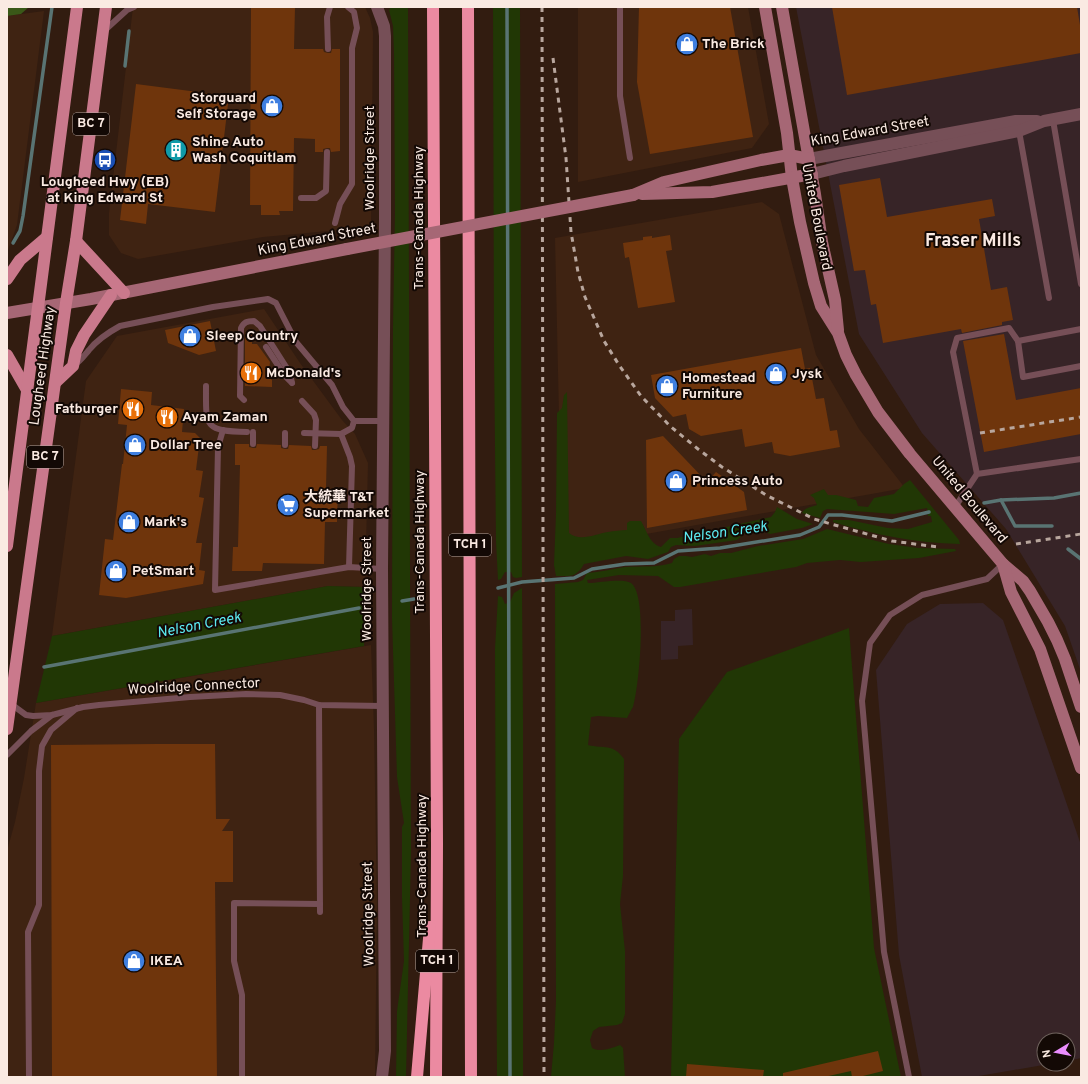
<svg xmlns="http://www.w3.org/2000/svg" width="1088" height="1084" font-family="Overpass,'Noto Sans SC',sans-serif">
<rect width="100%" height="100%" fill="#321c10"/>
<g fill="#3f2312">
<path d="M133 7H365L370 18 373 32 371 227 263 237 138 259 121 253 109 235V213Z"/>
<path d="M578 7H748L769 124 752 148 578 182Z"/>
<path d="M44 11 17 225 7 253V16Z"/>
<path d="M762 202 779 214 816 355 859 429 905 488 562 549 555 238Z"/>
<path d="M264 309 300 363 342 420 355 434 368 463 365 587 328 586 52 636 86 381 117 336Z"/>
<path d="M371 645 374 729 377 903 375 1077H7V851L15 822 24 778 36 703Z"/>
</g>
<g fill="#372427">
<path d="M796 7H1081V672L1065 626 1006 529 922 433 859 334Z"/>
<path d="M983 603 1003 620 1081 845V1058L1068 1061V1040H1044V1064H1049L973 1077H922L899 955 876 670 907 624 940 604Z"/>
<path d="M692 609 693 645 678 646V659L661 660V621H675V610Z"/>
</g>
<g fill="#213705">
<path d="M391 7H408L411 852 406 1077H396L397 1011 404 961 402 898V827L404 823 397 777 392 618 393 327 395 213 394 52 393 26 389 10Z"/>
<path d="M493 7H520L522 577 516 578 513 577 511 572H505L501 579 498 580 496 541 494 351Z"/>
<path d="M567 392 569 533C580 542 596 534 608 532 614 531 621 530 627 530V523L630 521H641C647 531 649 543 661 547L670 538H677L709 531 771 517 775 512 777 507 797 519 813 524 802 528 770 534 761 530 744 534 737 540 695 546 676 545 671 547 668 552 648 559 626 556 584 564C576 578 570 576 556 576L554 565 556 514 557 413 562 408 564 395Z"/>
<path d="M910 480 959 540 960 544C914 543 877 535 833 522V520H849L888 528 908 529 932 522 931 516H928L927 508 894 514 827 509 823 511 820 518 802 513C805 507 812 507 817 505L814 498 810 495 824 489 828 495H836L856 500 858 506 868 507 874 498 894 494 904 484Z"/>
<path d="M827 529 889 544 918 548 955 549 956 551 919 558 861 562 840 560 807 563 796 567 680 587H674L658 576 619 575 587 580 588 583C598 583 623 578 631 583 648 595 639 687 633 707 631 710 629 714 627 718L598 716 591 717 588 745C604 749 613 743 624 759L623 876 620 904 625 951V1014L622 1023 617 1025 599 1027 593 1031 590 1040 592 1048C602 1053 611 1048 620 1045L623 1048 625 1077H551L554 1043 556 1001 555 584 578 582 583 580 587 573C600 572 612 569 625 567 641 566 656 568 672 563L674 559 679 556H686L692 557 705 554 711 556 720 553H731L758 546 803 539Z"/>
<path d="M328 586 365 587 364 646 36 703 52 636Z"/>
<path d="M522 588 523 719V1077H497L496 900 495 649 498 596 502 597 505 604 510 602 514 593Z"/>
<path d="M849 628 874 948 901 1077H671L679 739 727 672Z"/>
</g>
<path fill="#3a5818" d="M7 7H29L21 14 7 16Z"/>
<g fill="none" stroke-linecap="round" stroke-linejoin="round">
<g stroke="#597473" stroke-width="3.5">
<path d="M507 7 510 1077"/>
<path d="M125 66 129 31"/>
<path d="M13 243 20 231 23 216 52 7"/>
<path d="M1001 500 1015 526H1052"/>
<path d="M984 503 1001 500 1054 498 1081 493"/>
<path d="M1068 549 1081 559"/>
<path d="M498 588 522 582 574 578 592 569 625 564 654 563 678 551 720 548 800 535 819 527 828 515H842L892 521 929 512"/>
<path d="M402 601 414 599"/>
<path d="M44 667 359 608"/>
</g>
</g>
<g fill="#6f350c">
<path d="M251 7H295L294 49H323L324 52 328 53H331L332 49H340V151L331 152 330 148H327L323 149V152H315V139L294 138 293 211H279L280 215H261V205H250Z"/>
<path d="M639 7H730L753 137 650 154 637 82Z"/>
<path d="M832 7H1077L1081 31V53L847 95Z"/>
<path d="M136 84 229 96 215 212 148 204 146 224 120 220Z"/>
<path d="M880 178 887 217 992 199 995 216 979 219 991 290 1007 287 1013 320 1002 322V325L962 333 961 329 883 343 876 304 871 305 865 270 854 271 839 185Z"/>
<path d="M670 235 672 250 666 251 675 302 638 308 629 257 625 258 623 243 643 240V237L652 236V238Z"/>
<path d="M210 321 216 351 199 355 168 343 165 330Z"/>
<path d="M245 333H252V344H257L270 362 269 371H272V387L245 386Z"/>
<path d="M1004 334 1016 400 1081 388V434L984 452 963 341Z"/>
<path d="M801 348 805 369 810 368 816 399 824 398 830 431 837 430 840 447 790 456 774 453 772 442 745 447 742 429 701 436 689 429 686 414 673 417 655 398 651 375Z"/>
<path d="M121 389 152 392 151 405 184 409 182 432 195 433 200 438 196 470 203 471 199 497 204 498 196 543H202L199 570 205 571 203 584 126 598 99 595 105 539 113 540 122 464H123L127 425 118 424Z"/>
<path d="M663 436 707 482 716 472 744 492 747 510 647 528 646 440Z"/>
<path d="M235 444H249V447L253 448H256L257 444 281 445V448L285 449H288L289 445 311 446 312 450H315L319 449 320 446H327L326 488H338L337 522H325L324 564 263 563 262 571H232L233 547H238L240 465H235Z"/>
<path d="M155 744H215L216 819H230L222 831H233V882H215L217 1077H52L51 745Z"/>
<path d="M878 1051 883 1071 859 1077H852L851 1071 824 1077H783V1073Z"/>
<path d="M687 1064 764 1070 763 1077H686Z"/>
</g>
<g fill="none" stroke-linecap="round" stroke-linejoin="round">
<g stroke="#764f57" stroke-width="6">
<path d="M620 7V96L630 158"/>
<path d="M104 31 127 10 134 7"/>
<path d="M328 49 327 17 330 7"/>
<path d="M1053 120 1081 284"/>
<path d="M1019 131 1049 298"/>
<path d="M301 198H316L326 191 327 152"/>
<path d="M335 223 340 204 352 184V48L357 28 354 12 348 7"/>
<path d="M1018 341 1023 377 1081 366"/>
<path d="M266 347 285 376 292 383"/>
<path d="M73 366C81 361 83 357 89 350 97 340 109 332 120 326L213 307 268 299 276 303 296 342 332 385 343 407 354 421 352 428 341 434 350 457 352 466 349 567"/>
<path d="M206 386C206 426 203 431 247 432"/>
<path d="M244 400 240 396 241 328C244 322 247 321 254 321L260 326 290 373 292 383"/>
<path d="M302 401 314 414 316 420 315 446"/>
<path d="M354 421H383"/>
<path d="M223 430 218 447 215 590 349 567 382 569"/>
<path d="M304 433 341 434"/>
<path d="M253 444V432"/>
<path d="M285 445V433"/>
<path d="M977 474 953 352 957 338 1009 328 1018 341 1081 329"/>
<path d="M955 507 977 474 1081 459"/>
<path d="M11 704 26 715 33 716 52 715 83 707 99 705 190 697 246 694 280 695 304 700 319 705 382 706"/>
<path d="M319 705 320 912"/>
<path d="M7 755 31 731 52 715"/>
<path d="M29 1077 28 932 39 905V771L42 746 51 730 77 708"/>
<path d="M242 1077V995L234 961V903L320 904"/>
<path d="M909 1077 884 952 862 701 870 643 890 615 922 595 987 579 1003 564"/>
</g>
<g stroke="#764f57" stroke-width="12">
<path d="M377 7 384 26 385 36V219L382 569 385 1051 382 1077"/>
<path d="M809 159 1016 121H1037"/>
<path d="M812 174 844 166 1019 131 1044 121 1081 114"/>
</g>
<g stroke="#a66775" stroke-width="12">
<path d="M765 7 787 133 792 178 800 222 814 283 821 306 838 333 846 355 856 375 878 412 910 454 1003 564 1023 581 1030 591 1048 622 1057 640 1065 659 1081 707"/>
<path d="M782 7 815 194 822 242 835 300 838 330"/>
<path d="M642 194 712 192 812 174"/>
<path d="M633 195 664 182 761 160 789 155 809 159"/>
<path d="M7 313 91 299 347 249"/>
<path d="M1003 564 1011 592 1040 649 1081 768"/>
</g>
<g stroke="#ca798c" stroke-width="12">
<path d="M76 241 124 293"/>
<path d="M7 279 20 260 47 237"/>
<path d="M7 355 27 390"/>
<path d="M56 382 73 366 76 351 84 335 111 295"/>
<path d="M7 546 77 7"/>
<path d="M7 729 66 303 76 241 106 7"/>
</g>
<g stroke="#eb8aa1" stroke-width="12">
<path d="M433 7 437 844 436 1077"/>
<path d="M468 7 471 1077"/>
<path d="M417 1077 430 927"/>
</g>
<g stroke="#b8a69d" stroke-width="3" stroke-dasharray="5 5" stroke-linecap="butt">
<path d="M542 7 544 1077"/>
<path d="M553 58 566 158 571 232 578 272 585 297 604 341 619 365 641 396 670 426 698 449 722 467 766 495 814 519 831 524 892 541 938 547"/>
<path d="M980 433 1081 417"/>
<path d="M1016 544 1081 534"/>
</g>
<path stroke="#a66775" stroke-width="12" d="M347 249 633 195"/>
</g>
<defs>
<g id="shop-disc" transform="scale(1.15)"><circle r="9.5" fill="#3f7fe0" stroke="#130905"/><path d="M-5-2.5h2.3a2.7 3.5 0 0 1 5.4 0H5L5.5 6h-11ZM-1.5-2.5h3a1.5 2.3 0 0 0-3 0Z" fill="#fff"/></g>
<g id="building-disc" transform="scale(1.15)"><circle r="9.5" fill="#0f9aa8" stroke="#130905"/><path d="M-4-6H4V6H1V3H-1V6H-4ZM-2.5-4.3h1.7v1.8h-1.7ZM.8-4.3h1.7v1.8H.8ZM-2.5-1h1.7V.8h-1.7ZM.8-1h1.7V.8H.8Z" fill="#fff"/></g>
<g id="bus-disc" transform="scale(1.15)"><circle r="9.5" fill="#1a4fb4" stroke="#130905"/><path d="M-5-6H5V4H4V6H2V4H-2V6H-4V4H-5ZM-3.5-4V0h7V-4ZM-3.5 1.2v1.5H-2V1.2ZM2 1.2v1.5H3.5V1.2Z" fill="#fff"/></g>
<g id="restaurant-disc" transform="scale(1.15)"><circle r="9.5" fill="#e8710a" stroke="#130905"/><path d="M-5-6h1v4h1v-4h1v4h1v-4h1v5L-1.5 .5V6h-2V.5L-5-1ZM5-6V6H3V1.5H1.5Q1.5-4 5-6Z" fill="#fff"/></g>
<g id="supermarket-disc" transform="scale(1.15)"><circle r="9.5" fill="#3f7fe0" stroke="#130905"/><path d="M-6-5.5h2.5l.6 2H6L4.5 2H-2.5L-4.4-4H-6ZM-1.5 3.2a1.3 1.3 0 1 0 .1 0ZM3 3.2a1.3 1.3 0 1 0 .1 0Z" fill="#fff"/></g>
</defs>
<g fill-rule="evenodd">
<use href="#shop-disc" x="687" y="44"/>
<use href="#shop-disc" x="272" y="106"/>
<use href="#building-disc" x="176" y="150"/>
<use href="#bus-disc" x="105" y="160"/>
<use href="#shop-disc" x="190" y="336"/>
<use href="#restaurant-disc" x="251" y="373"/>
<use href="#shop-disc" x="776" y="374"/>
<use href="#shop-disc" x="667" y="386"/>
<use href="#restaurant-disc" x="133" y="409"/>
<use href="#restaurant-disc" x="167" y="417"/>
<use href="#shop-disc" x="135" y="445"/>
<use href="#shop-disc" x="676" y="481"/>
<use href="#supermarket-disc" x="288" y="505"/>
<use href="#shop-disc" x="129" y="522"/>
<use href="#shop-disc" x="116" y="571"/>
<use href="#shop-disc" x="134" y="961"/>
</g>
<g text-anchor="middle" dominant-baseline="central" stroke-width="4" stroke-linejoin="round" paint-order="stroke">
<g fill="#130905" stroke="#b5a6a0" stroke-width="1">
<rect x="73" y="113" width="36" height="22" rx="3"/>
<rect x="27" y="446" width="36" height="22" rx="3"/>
<rect x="449" y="534" width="42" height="22" rx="3"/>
<rect x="416" y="950" width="42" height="22" rx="3"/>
</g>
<g font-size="13" font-weight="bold" fill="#faeae2">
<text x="91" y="124">BC 7</text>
<text x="45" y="457">BC 7</text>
<text x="470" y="545">TCH 1</text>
<text x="437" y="961">TCH 1</text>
</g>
<g font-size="14" font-weight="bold" fill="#faeae2" stroke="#130905" text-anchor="start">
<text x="702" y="44">The Brick</text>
<text x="256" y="98" text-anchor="end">Storguard<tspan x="256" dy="16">Self Storage</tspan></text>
<text x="192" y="142">Shine Auto<tspan x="192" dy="16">Wash Coquitlam</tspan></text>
<text x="105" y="182" text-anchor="middle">Lougheed Hwy (EB)<tspan x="105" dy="16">at King Edward St</tspan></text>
<text x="206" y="336">Sleep Country</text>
<text x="266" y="373">McDonald's</text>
<text x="792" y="374">Jysk</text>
<text x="682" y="378">Homestead<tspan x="682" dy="16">Furniture</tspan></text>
<text x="118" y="409" text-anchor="end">Fatburger</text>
<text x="182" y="417">Ayam Zaman</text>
<text x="150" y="445">Dollar Tree</text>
<text x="692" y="481">Princess Auto</text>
<text x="304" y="497">大統華 T&amp;T<tspan x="304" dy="16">Supermarket</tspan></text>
<text x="144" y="522">Mark's</text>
<text x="132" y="571">PetSmart</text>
<text x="150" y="961">IKEA</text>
</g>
<g font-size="14" fill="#faeae2" stroke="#130905">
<text transform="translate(870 132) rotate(-10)">King Edward Street</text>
<text transform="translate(370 158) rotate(-90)">Woolridge Street</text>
<text transform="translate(816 217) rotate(79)">United Boulevard</text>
<text transform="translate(419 218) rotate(-90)">Trans-Canada Highway</text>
<text transform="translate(317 240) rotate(-11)">King Edward Street</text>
<text transform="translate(43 366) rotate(-82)">Lougheed Highway</text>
<text transform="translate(969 500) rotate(50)">United Boulevard</text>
<text transform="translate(420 542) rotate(-90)">Trans-Canada Highway</text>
<text transform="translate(367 589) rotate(-90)">Woolridge Street</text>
<text transform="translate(194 687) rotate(-3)">Woolridge Connector</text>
<text transform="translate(422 866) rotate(-90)">Trans-Canada Highway</text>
<text transform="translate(369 914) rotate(-91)">Woolridge Street</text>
</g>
<g font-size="15" font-style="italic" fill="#5ceaf0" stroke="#130905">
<text transform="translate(725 533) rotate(-8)">Nelson Creek</text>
<text transform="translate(199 626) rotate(-11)">Nelson Creek</text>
</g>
<g font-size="18" font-weight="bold" fill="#faeae2" stroke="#130905">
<text x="973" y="241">Fraser Mills</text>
</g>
</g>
<rect width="1088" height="1084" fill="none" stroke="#faeae2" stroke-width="16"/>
<g transform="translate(1056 1052) rotate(260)"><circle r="19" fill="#130905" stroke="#6f635d"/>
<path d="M0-3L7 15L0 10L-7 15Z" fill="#ea8dfd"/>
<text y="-6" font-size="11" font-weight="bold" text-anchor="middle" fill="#faeae2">N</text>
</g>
</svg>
